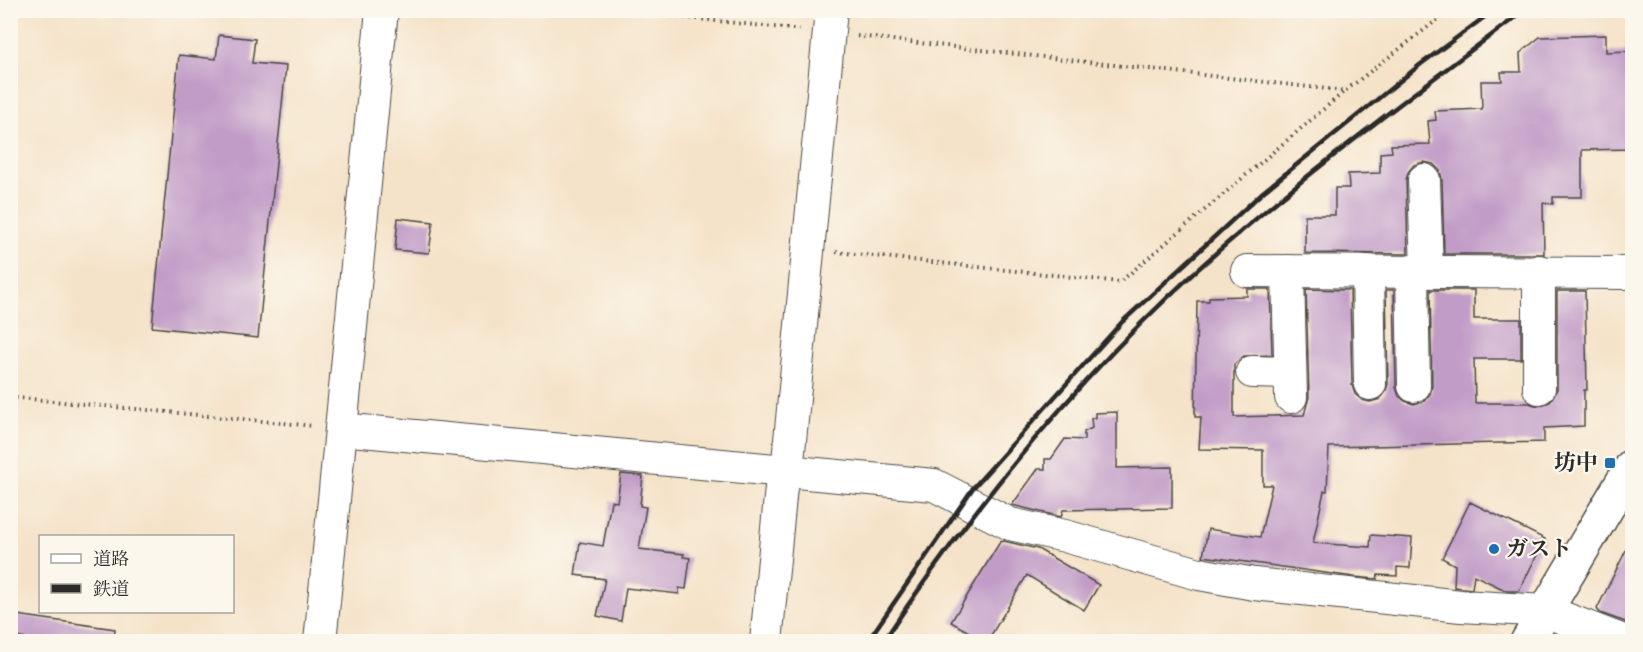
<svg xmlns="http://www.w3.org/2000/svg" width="1643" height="652" font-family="'Libre Bodoni','Noto Serif JP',serif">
<rect width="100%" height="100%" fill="#fbf7ec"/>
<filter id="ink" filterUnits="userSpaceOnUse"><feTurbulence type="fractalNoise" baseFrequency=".0167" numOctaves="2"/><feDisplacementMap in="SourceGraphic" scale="12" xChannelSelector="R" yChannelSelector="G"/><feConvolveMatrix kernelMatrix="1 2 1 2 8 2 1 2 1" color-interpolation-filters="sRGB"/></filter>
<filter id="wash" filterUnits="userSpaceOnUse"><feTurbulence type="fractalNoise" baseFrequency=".008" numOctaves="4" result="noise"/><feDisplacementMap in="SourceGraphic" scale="24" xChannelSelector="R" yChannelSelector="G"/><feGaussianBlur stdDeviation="1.35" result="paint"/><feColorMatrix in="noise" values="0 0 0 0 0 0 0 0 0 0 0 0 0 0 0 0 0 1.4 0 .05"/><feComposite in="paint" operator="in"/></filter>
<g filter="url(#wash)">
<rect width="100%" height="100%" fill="#f5e3c9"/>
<g id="blocks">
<g fill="#c19cc7">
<path d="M219 35 255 39 252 63 286 66 258 338 152 327 179 55 216 59Z"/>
<path d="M1606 35V52L1632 51V149L1582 150V197H1553V204L1543 203 1544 254H1444L1442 179 1440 171 1433 164 1424 162 1414 165 1408 172 1406 180 1408 254 1305 253V215H1335V188H1349L1348 174 1380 173V153L1392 152 1391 145 1430 144 1428 121 1436 120 1435 111 1482 109 1481 81H1502L1501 72H1521L1520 53 1540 37Z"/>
<path d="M398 218 433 222 429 253 395 250Z"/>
<path d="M1247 289H1270L1272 355 1244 356 1234 364V417L1304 415 1309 397 1306 289 1350 290 1352 385 1355 394 1362 400 1370 402 1380 399 1385 393 1388 384 1386 290H1394L1396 387 1399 396 1405 401 1414 404 1424 401 1430 394 1432 386 1430 290H1474V319H1521V359H1474L1475 403H1529L1538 406 1550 402 1557 389V291H1585L1587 390H1584V426L1544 428V442L1329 447 1327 491H1324L1313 543 1370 547 1371 535 1412 538 1410 568 1397 567V576L1378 575 1377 579 1354 577 1203 556 1208 529 1260 537 1272 485H1263V450L1199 449 1201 417H1195L1197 301H1209V297L1247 296Z"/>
<path d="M1117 412V468L1172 467V508L1063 510 1061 517 1012 505 1038 469H1045V459H1051L1065 439 1084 440V432L1092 428 1091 418H1095V413Z"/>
<path d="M621 474 643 476 640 506 646 507 639 549 684 554 683 557 690 558 686 589 679 588V594L626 588 621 621 597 616 605 579 575 575 580 542 603 546 611 501 617 502Z"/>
<path d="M1470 502 1545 539 1519 591H1507L1474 575 1472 589 1454 587 1455 565 1442 558Z"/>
<path d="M1632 538V621L1631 624 1600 613 1597 609Z"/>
<path d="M1004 541 1038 549 1099 585 1084 610 1027 575 987 642 951 622 1000 542Z"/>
<path d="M10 614 115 629 114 642H42L10 636Z"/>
</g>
</g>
</g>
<g filter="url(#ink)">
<use href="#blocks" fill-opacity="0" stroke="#494743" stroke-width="1.5"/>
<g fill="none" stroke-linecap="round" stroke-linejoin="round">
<g stroke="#494743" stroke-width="34">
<g id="street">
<path d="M382 10 341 429 934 485 1010 524 1065 536 1199 574 1254 584 1461 606 1545 611 1626 642"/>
<path d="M1424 180 1427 271"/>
<path d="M1247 271 1632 273"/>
<path d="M1288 271 1291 397"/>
<path d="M1368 271 1370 384"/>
<path d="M1412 271 1414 386"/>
<path d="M1252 372 1289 373"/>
<path d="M1539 388V271"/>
<path d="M320 642 341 429"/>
<path d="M766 642 781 487 787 472 831 10"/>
</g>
</g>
<g stroke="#494743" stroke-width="36">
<path id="highway" d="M1527 642 1632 466"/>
</g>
<g stroke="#494743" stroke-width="4" stroke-dasharray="1.5 4.5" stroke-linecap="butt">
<path d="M613 10 802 30"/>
<path d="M857 36 1345 91"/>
<path d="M836 252 1120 282 1345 91 1450 10"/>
<path d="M10 397 314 426"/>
</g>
<use href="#street" stroke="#fff" stroke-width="32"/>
<use href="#highway" stroke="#fff" stroke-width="33"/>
<g stroke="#2b2b2b" stroke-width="4.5">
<path d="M867 642 973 488 1122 322 1263 192 1421 64 1494 10"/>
<path d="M883 642C981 494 1096 356 1231 240 1325 159 1425 85 1525 10"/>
</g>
</g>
</g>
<g fill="#1f6fb2" stroke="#fbf7ec" stroke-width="2">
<rect x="1604" y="457" width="12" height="12" rx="3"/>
<circle cx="1494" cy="549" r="6"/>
</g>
<g text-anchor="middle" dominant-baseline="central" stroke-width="4.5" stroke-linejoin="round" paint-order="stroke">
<g font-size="22" font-weight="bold" fill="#2b2b2b" stroke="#fbf7ec" text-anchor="end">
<text x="1598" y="463">坊中</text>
<text x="1506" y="549" text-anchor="start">ガスト</text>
</g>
</g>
<rect width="1643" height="652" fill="none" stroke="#fbf7ec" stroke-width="36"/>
<rect x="39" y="535" width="195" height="78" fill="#fbf7ec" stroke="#a8a59f" stroke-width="1.5"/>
<rect x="51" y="554" width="30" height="9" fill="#ffffff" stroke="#a8a59f" stroke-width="1.5"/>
<text x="93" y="565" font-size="18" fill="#2b2b2b">道路</text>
<rect x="51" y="584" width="30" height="9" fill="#2b2b2b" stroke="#a8a59f" stroke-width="1.5"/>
<text x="93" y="595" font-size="18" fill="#2b2b2b">鉄道</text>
</svg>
